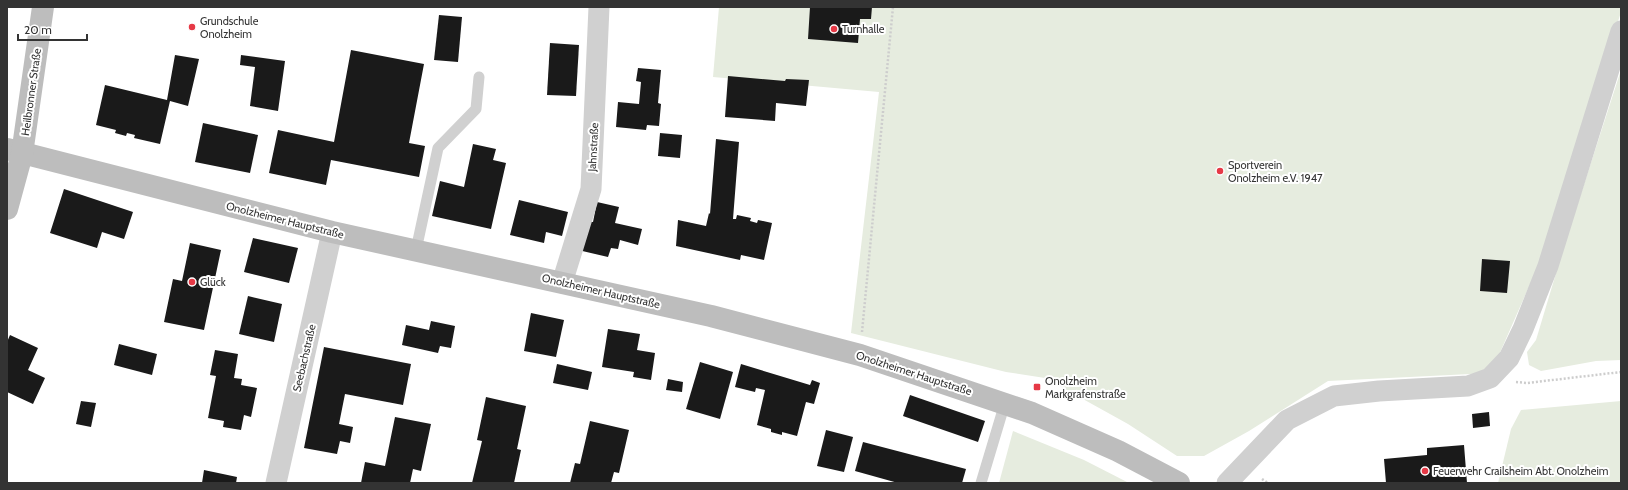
<svg xmlns="http://www.w3.org/2000/svg" width="1628" height="490" font-family="Cabin,sans-serif">
<rect width="100%" height="100%" fill="#fff"/>
<g fill="#e6ecdf">
<path d="M719 7H1621V12L1545 250 1491 373 1328 381 1249 431 1204 456H1177L1128 424 1045 378 1006 372 851 333 879 92 713 77Z"/>
<path d="M1621 70V360L1596 361 1541 371 1529 365 1527 352 1536 340 1566 240Z"/>
<path d="M1621 401V483H1498L1511 429 1521 410Z"/>
<path d="M1013 431 1084 460 1129 483H999Z"/>
</g>
<g fill="#1a1a1a">
<path d="M810 7H872L871 19H860L858 43 808 39Z"/>
<path d="M439 15 462 17 458 62 434 60Z"/>
<path d="M550 43 579 45 576 96 547 95Z"/>
<path d="M351 50 424 64 409 143 425 146 419 177 331 160 326 185 269 173 278 130 334 142Z"/>
<path d="M175 55 199 59 188 106 170 101 160 144 134 138 135 135 127 133 126 136 115 133 116 130 96 125 105 85 167 100Z"/>
<path d="M241 55 285 61 278 111 250 106 255 67 240 65Z"/>
<path d="M638 68 661 70 658 103 661 104 659 126 647 125 646 130 616 127 618 102 639 104 641 82 636 81Z"/>
<path d="M728 76 785 81 786 79 809 80 806 106 776 103 775 121 725 117Z"/>
<path d="M203 123 258 135 250 173 195 162Z"/>
<path d="M660 133 682 135 680 158 658 156Z"/>
<path d="M716 139 739 142 733 219H736L737 215 751 218 750 221 757 223 758 220 772 223 764 260 741 255 740 260 676 246 678 220 706 226 709 213 710 214Z"/>
<path d="M473 144 496 149 493 160 506 163 491 229 432 216 440 181 464 187Z"/>
<path d="M64 189 133 212 124 239 102 232 97 248 50 233Z"/>
<path d="M519 200 568 212 562 236 546 232 544 243 510 235Z"/>
<path d="M597 202 619 207 615 223 642 229 638 245 620 240 618 249 611 248 608 257 578 250 585 221 593 222Z"/>
<path d="M253 238 298 248 289 283 244 272Z"/>
<path d="M190 243 221 250 204 330 164 322 173 279 182 281Z"/>
<path d="M1482 259 1510 261 1507 293 1480 291Z"/>
<path d="M248 296 282 304 274 342 239 334Z"/>
<path d="M531 313 564 320 556 357 524 351Z"/>
<path d="M431 321 455 326 451 348 440 346 438 353 402 345 406 325 429 330Z"/>
<path d="M608 329 640 334 637 350 655 353 651 380 633 377 634 372 602 367Z"/>
<path d="M10 335 38 348 28 370 45 378 33 404 7 392V342Z"/>
<path d="M119 344 157 354 152 375 114 365Z"/>
<path d="M324 347 411 364 403 405 345 394 339 424 353 427 350 443 340 441 337 454 304 448Z"/>
<path d="M215 350 238 354 234 378 242 379 241 385 257 388 251 417 244 415 241 430 223 427 224 421 208 418 216 376 210 375Z"/>
<path d="M700 362 733 372 720 419 686 409Z"/>
<path d="M557 364 592 372 588 390 553 383Z"/>
<path d="M741 364 810 385 812 380 820 383 814 404 806 402 797 436 782 432V435L771 432V429L757 425 765 390 756 388 755 392 735 387Z"/>
<path d="M668 379 683 382 682 392 666 390Z"/>
<path d="M910 395 985 421 978 442 903 416Z"/>
<path d="M486 397 526 406 517 449 521 450 514 483H472L482 441 477 440Z"/>
<path d="M81 401 96 403 91 427 76 424Z"/>
<path d="M1489 412 1490 426 1473 428 1472 414Z"/>
<path d="M395 417 431 424 421 471 413 469 410 483H361L365 462 385 466Z"/>
<path d="M590 421 629 430 619 473 614 472 611 483H570L575 463 580 464Z"/>
<path d="M826 430 853 437 844 472 817 466Z"/>
<path d="M863 442 966 469 962 483H898L855 471Z"/>
<path d="M1464 445 1467 483H1386L1384 459 1427 455V448Z"/>
<path d="M204 470 237 477 236 483H202Z"/>
</g>
<g fill="none" stroke-linecap="round" stroke-linejoin="round">
<g stroke="#cdcdcd" stroke-width="2.5" stroke-dasharray="2 2" stroke-linecap="butt">
<path d="M862 332 893 7"/>
<path d="M1516 382 1527 383 1621 372"/>
<path d="M1262 479 1268 483"/>
</g>
<g stroke="#d0d0d0" stroke-width="11">
<path d="M416 250 438 148 476 109 479 77"/>
<path d="M981 483 1005 403"/>
</g>
<g stroke="#d0d0d0" stroke-width="21">
<path d="M562 283 591 189 599 7"/>
<path d="M276 483 332 232"/>
<path d="M1227 483 1287 420 1334 396 1379 391 1468 386 1490 378 1509 358 1523 329 1548 266 1621 31"/>
</g>
<g stroke="#bdbdbd" stroke-width="22">
<path d="M7 149 332 232 711 316 860 355 1032 413 1118 451 1179 483"/>
<path d="M7 209 22 154 43 7"/>
</g>
</g>
<g fill="#e63946" stroke="#fff" stroke-width="1.5">
<circle cx="192" cy="27" r="4"/>
<circle cx="834" cy="29" r="4"/>
<circle cx="1220" cy="171" r="4"/>
<circle cx="192" cy="282" r="4"/>
<rect x="1033" y="383" width="8" height="8" rx="2"/>
<circle cx="1425" cy="471" r="4"/>
</g>
<g text-anchor="middle" dominant-baseline="central" stroke-width="4" stroke-linejoin="round" paint-order="stroke">
<g font-size="11" fill="#333" stroke="#fff" text-anchor="start">
<text x="200" y="21">Grundschule<tspan x="200" dy="13">Onolzheim</tspan></text>
<text x="842" y="29">Turnhalle</text>
<text x="1228" y="165">Sportverein<tspan x="1228" dy="13">Onolzheim e.V. 1947</tspan></text>
<text x="200" y="282">Glück</text>
<text x="1045" y="381">Onolzheim<tspan x="1045" dy="13">Markgrafenstraße</tspan></text>
<text x="1433" y="471">Feuerwehr Crailsheim Abt. Onolzheim</text>
</g>
<g font-size="11" fill="#333" stroke="#fff">
<text transform="translate(31 92) rotate(-82)">Heilbronner Straße</text>
<text transform="translate(593 147) rotate(-87)">Jahnstraße</text>
<text transform="translate(285 220) rotate(14)">Onolzheimer Hauptstraße</text>
<text transform="translate(601 291) rotate(13)">Onolzheimer Hauptstraße</text>
<text transform="translate(304 358) rotate(-77)">Seebachstraße</text>
<text transform="translate(914 373) rotate(18)">Onolzheimer Hauptstraße</text>
</g>
</g>
<rect width="1628" height="490" fill="none" stroke="#333333" stroke-width="16"/>
<path d="M18 34v6h69v-6" fill="none" stroke="#333333" stroke-width="2"/>
<text x="24" y="34" font-size="12" fill="#333333" stroke="#ffffff" stroke-width="3" paint-order="stroke">20 m</text>
</svg>
